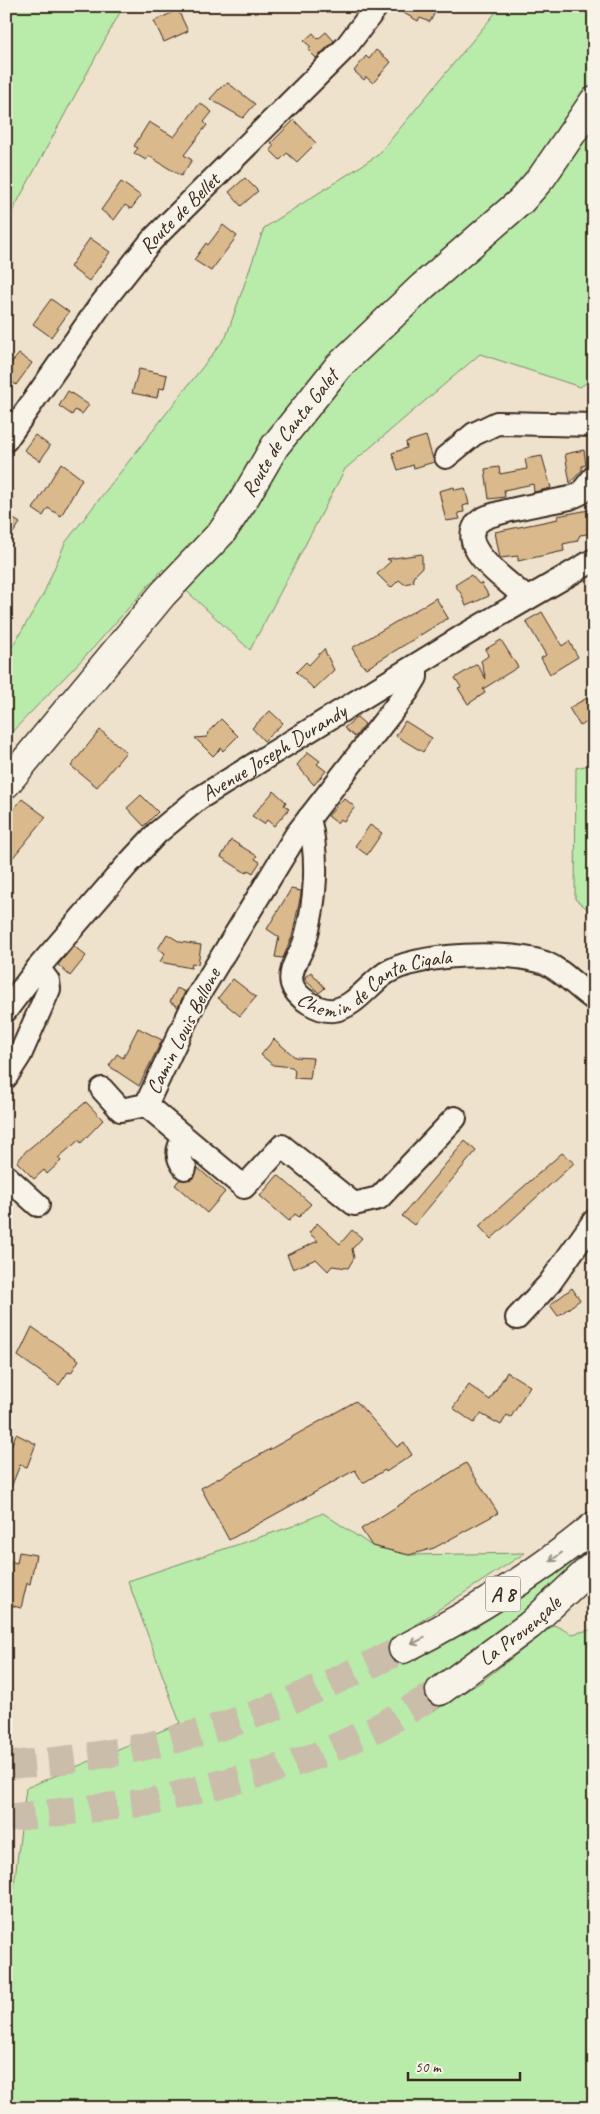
<svg xmlns="http://www.w3.org/2000/svg" width="600" height="2114" font-family="Caveat,sans-serif">
<rect width="100%" height="100%" fill="#eee2cd"/>
<filter id="ink" filterUnits="userSpaceOnUse"><feTurbulence type="fractalNoise" baseFrequency=".02" numOctaves="2"/><feDisplacementMap in="SourceGraphic" scale="10" xChannelSelector="R" yChannelSelector="G"/><feConvolveMatrix kernelMatrix="1 2 1 2 8 2 1 2 1" color-interpolation-filters="sRGB"/></filter>
<g filter="url(#ink)">
<g fill="#b9ebab" stroke="#7a8a64">
<path d="M6 6H128L119 14 6 223Z"/>
<path d="M501 6H594V378L580 387 480 354 345 469 250 650 163 569 94 647 6 738V657L43 595 65 543 226 337 264 228 378 155Z"/>
<path d="M594 764V914L575 899 576 768Z"/>
<path d="M323 1513 372 1546 409 1555 525 1553 389 1642 403 1664C423 1657 440 1647 458 1637 510 1609 548 1579 594 1542V1552L540 1602 421 1692 434 1711 481 1682 554 1625 572 1634 594 1629V2108H6V1916L11 1910 26 1788 180 1723 128 1581 293 1526Z"/>
</g>
<g fill="#dab98d" stroke="#3b2a1e">
<path d="M391 6H438L430 22 420 18 418 21Z"/>
<path d="M178 10 188 31 164 42 154 21Z"/>
<path d="M326 32 334 41 316 58 308 50 311 47 304 41 313 33 318 39Z"/>
<path d="M376 50 391 62 373 83 366 77 364 80 354 71 366 56 369 59Z"/>
<path d="M228 83 255 104 243 118 210 99 220 88Z"/>
<path d="M200 103 212 112 204 122 207 125 184 155 192 160 181 176 149 156 146 160 134 153 138 148 134 146 149 122 174 137Z"/>
<path d="M294 120 316 143 297 162 287 153 280 160 270 150 274 145 271 143Z"/>
<path d="M245 178 258 191 241 206 229 192Z"/>
<path d="M121 182 141 196 131 209 125 205 114 220 101 210Z"/>
<path d="M223 225 237 236 211 271 194 260 206 243 208 245Z"/>
<path d="M90 238 110 252 89 281 70 267Z"/>
<path d="M51 299 69 312 51 337 33 324Z"/>
<path d="M19 354 32 363 16 385 6 377V369Z"/>
<path d="M139 369 167 375 164 389 159 388 157 398 132 393Z"/>
<path d="M68 391 89 405 82 414 75 410 72 415 59 406Z"/>
<path d="M35 435 50 446 40 461 24 450Z"/>
<path d="M426 436 434 462 414 468 413 465 398 470 392 453 407 448 406 442Z"/>
<path d="M584 450 586 465 582 466V470L570 483 565 454Z"/>
<path d="M542 456 551 488 534 492 533 484 504 490 505 497 489 499 485 469 499 467 500 474 527 469 525 459Z"/>
<path d="M61 463 82 479 61 516 48 508 43 516 33 509Z"/>
<path d="M454 487 455 490 465 488 469 504 463 506 464 512 458 513 460 519 446 521 439 491Z"/>
<path d="M594 509V533L580 535 577 541 563 544 564 551 518 561V556L500 558 495 532 558 519 557 516Z"/>
<path d="M6 514 20 523 6 543Z"/>
<path d="M422 554V568L413 577 414 582 404 584 399 580 391 588 377 574 391 561 387 559Z"/>
<path d="M471 575 479 584 481 583 489 596 466 606 462 595 455 585Z"/>
<path d="M436 598 448 618 367 668 363 666 352 648Z"/>
<path d="M542 612 562 646 569 641 578 657 550 674 541 658 546 655 526 621Z"/>
<path d="M501 640 518 667 483 689 485 693 468 704 458 688 461 687 455 678 477 664 486 679 481 661 488 656 486 649Z"/>
<path d="M324 649 334 670 314 689 296 672 306 662 309 665Z"/>
<path d="M594 694V718L580 726 569 708Z"/>
<path d="M270 711 283 723 264 741 252 728Z"/>
<path d="M357 717 365 724 355 737 344 728Z"/>
<path d="M221 719 238 736 223 751 221 748 213 756 195 738 207 737 208 732Z"/>
<path d="M405 721 432 738 423 752 396 736Z"/>
<path d="M100 730 126 752 97 787 71 766Z"/>
<path d="M308 752 320 761 317 764 326 771 314 785 297 765Z"/>
<path d="M274 791 286 802 284 805 289 809 274 826 267 820 264 824 252 816Z"/>
<path d="M141 795 158 812 144 826 127 808Z"/>
<path d="M344 798 355 807 344 821 340 819 337 823 328 816Z"/>
<path d="M22 799 46 817 6 866V819Z"/>
<path d="M370 825 382 833 367 855 355 846Z"/>
<path d="M231 840 257 856 255 859 260 862 253 873 248 870 246 873 221 857Z"/>
<path d="M291 889 301 891V894L292 937 283 958 275 957 279 937 267 929Z"/>
<path d="M167 934 180 942 201 945 198 964 192 963 191 968 160 962 165 953 158 949Z"/>
<path d="M74 946 86 956 70 976 58 965Z"/>
<path d="M311 972 325 988 319 993 305 980V977Z"/>
<path d="M233 979 256 997 240 1016 218 998Z"/>
<path d="M177 988 185 992 178 1007 170 1002Z"/>
<path d="M138 1028 162 1040 139 1086 109 1066 117 1054 123 1058Z"/>
<path d="M274 1039 295 1057 313 1058 310 1079 294 1078 295 1070 292 1067 273 1065 261 1055Z"/>
<path d="M86 1102 103 1120 81 1143 79 1140 58 1158 61 1161 47 1174 44 1170 34 1179 17 1162 26 1151Z"/>
<path d="M465 1141 476 1151 414 1225 402 1216Z"/>
<path d="M562 1153 574 1163 491 1239 479 1226Z"/>
<path d="M198 1168 225 1192 207 1213 175 1185 179 1180 192 1179Z"/>
<path d="M278 1175 311 1204 299 1217 295 1214 289 1221 260 1196Z"/>
<path d="M317 1223 340 1244 352 1230 362 1238 352 1249 354 1258 348 1268 332 1266 328 1271 316 1259 293 1269 287 1255 318 1241 309 1233Z"/>
<path d="M572 1288 580 1300 558 1316 550 1305Z"/>
<path d="M32 1327 79 1360 71 1373 68 1372 59 1385 18 1356Z"/>
<path d="M507 1372 530 1386 511 1417 507 1415 501 1425 481 1414 474 1423 453 1408 469 1385 490 1400Z"/>
<path d="M356 1401 397 1447 404 1442 412 1455 392 1468 386 1472 385 1470 363 1483 355 1470 229 1540 201 1488Z"/>
<path d="M16 1434 36 1444 27 1467 20 1465 7 1497 6 1458Z"/>
<path d="M466 1463 498 1513 434 1548 409 1555 372 1546 361 1529Z"/>
<path d="M19 1552 36 1555 30 1584 27 1583 21 1608 6 1604V1560L17 1563Z"/>
</g>
<g fill="none" stroke-linecap="round" stroke-linejoin="round">
<g stroke="#cabdaa" stroke-width="28" stroke-dasharray="28 14" stroke-linecap="butt">
<path d="M6 1765C79 1761 152 1748 222 1726 284 1706 344 1677 403 1649"/>
<path d="M6 1818 151 1802 259 1774 316 1756 383 1725 440 1691"/>
</g>
<g stroke="#3b2a1e" stroke-width="26">
<g id="minor">
<path id="s1" d="M6 440 99 307 152 240 346 47 377 6"/>
<path d="M446 457 474 434 497 423 594 425"/>
<path d="M526 598C510 583 485 567 475 547 470 537 472 526 481 520 494 511 552 502 570 498L581 493 594 477"/>
<path d="M416 666V677L407 692 296 835 196 999 146 1105 244 1187 282 1146 354 1204 379 1198 455 1118"/>
<path id="s2" d="M309 818C319 858 316 902 305 941 301 955 288 969 292 984 296 998 320 1012 334 1010 355 1007 369 984 386 973 417 953 511 950 545 963 564 971 577 988 594 999"/>
<path id="s3" d="M6 1010 38 968 127 865 157 833 198 799 463 636 594 560"/>
<path d="M6 1077 20 1055 49 989 48 981 38 968"/>
<path d="M102 1089 121 1110 146 1105"/>
<path d="M184 1139C176 1149 177 1158 185 1168"/>
<path d="M6 1176 38 1205"/>
<path d="M517 1318 549 1284 594 1221"/>
</g>
</g>
<g stroke="#3b2a1e" stroke-width="31">
<g id="major">
<path id="s4" d="M6 784 163 594 222 532 243 501 275 446 338 367 423 286 521 201 542 177 594 101"/>
</g>
</g>
<g stroke="#3b2a1e" stroke-width="31">
<g id="highway">
<path d="M403 1649C472 1614 535 1575 594 1526"/>
<path id="s5" d="M440 1691 530 1625 594 1565"/>
</g>
</g>
<use href="#minor" stroke="#f7f3e8" stroke-width="22"/>
<use href="#major" stroke="#f7f3e8" stroke-width="28"/>
<use href="#highway" stroke="#f7f3e8" stroke-width="28"/>
</g>
<defs><path id="oneway-shaft" d="M-6 0H5M1.5-3L5.5 0L1.5 3" fill="none" stroke-width="1.6" stroke-linecap="round" stroke-linejoin="round" transform="scale(1.25)"/></defs>
<g stroke="#998e83">
<use href="#oneway-shaft" transform="translate(556 1557) rotate(143)"/>
<use href="#oneway-shaft" transform="translate(418 1641) rotate(153)"/>
</g>
</g>
<g text-anchor="middle" dominant-baseline="central" stroke-width="4" stroke-linejoin="round" paint-order="stroke">
<rect fill="#f7f3e8" stroke="#73665b" stroke-width="1" x="485.5" y="1576.5" width="35" height="35" rx="4"/>
<g font-size="20" font-weight="bold" fill="#3b2a1e">
<text x="503" y="1594">A 8</text>
</g>
<g font-size="21" fill="#3b2a1e" stroke="#f7f3e8">
<text stroke="none"><textPath href="#s1" startOffset="286">Route de Bellet</textPath></text>
<text stroke="none"><textPath href="#s4" startOffset="452">Route de Canta Galet</textPath></text>
<text stroke="none"><textPath href="#s3" startOffset="375">Avenue Joseph Durandy</textPath></text>
<text stroke="none"><textPath href="#s2" startOffset="270">Chemin de Canta Cigala</textPath></text>
<text transform="translate(183 1031) rotate(-63)">Camin Louis Bellone</text>
<text stroke="none"><textPath href="#s5" startOffset="100">La Provençale</textPath></text>
</g>
</g>
<rect width="600" height="2114" fill="none" stroke="#f7f3e8" stroke-width="25"/>
<rect x="12" y="12" width="575" height="2089" fill="none" stroke="#3b2a1e" stroke-width="2" filter="url(#ink)"/>
<path d="M408 2072v8h112v-8" fill="none" stroke="#3b2a1e" stroke-width="2.5"/>
<text x="415" y="2072" font-size="15" fill="#3b2a1e" stroke="#f7f3e8" stroke-width="4" paint-order="stroke">50 m</text>
</svg>
